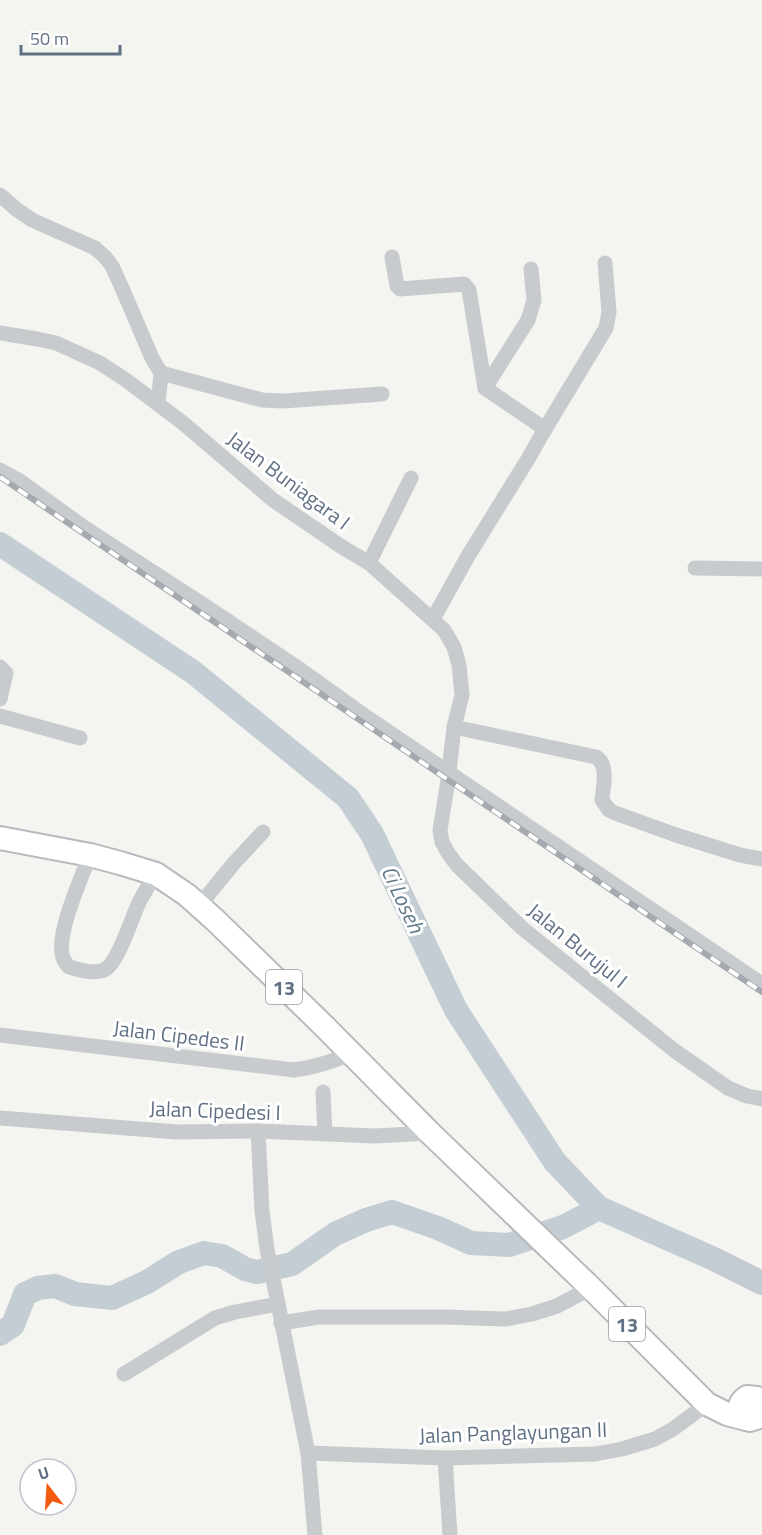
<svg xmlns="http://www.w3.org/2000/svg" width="762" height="1535" font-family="'Titillium Web',sans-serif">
<rect width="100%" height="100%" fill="#f4f5f0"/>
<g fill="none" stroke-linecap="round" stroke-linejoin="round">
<g stroke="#c4cdd3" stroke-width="24">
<path d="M0 544 193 672 348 798 372 834 456 1010 555 1162 599 1208 714 1259 762 1283"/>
<path d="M0 1334 13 1325 25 1294 38 1288 55 1286 75 1294 112 1298 147 1282 179 1262 204 1253 222 1256 245 1269 257 1272 292 1264 335 1234 366 1220 392 1212 438 1228 471 1243 509 1245 563 1227 599 1208"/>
</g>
<g stroke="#b7babd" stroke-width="26">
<g id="highway">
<path d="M0 838 90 855 120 863 156 874 187 895 215 920 325 1027 430 1133 591 1288 707 1404 727 1414 746 1419"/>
<path d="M762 1404 757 1398 747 1397C740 1402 737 1408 742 1416L750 1420 759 1417 762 1413"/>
</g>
</g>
<g stroke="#c8cbce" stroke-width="15">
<path d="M0 195 16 209 32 220 95 248 105 257 112 266 122 288 152 358 161 373 158 404"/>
<path d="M392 257 397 286 400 289 464 284 469 290 485 388 545 429 528 459 468 556 433 619"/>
<path d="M0 333 37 339 56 343 100 363 126 380 183 423 273 500 342 547 369 563 444 630 454 647 459 665 462 695 454 727 448 780 440 830 442 842 448 853 457 865 522 928 675 1051 728 1088 747 1096 762 1099"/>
<path d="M161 373 262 400 283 401 382 394"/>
<path d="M485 388 528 320 534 300 531 269"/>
<path d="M545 429 606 328 609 312 605 263"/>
<path d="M0 470 20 481 85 528 210 609 301 670 368 718 762 984"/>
<path d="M369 563 411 478"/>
<path d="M695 568 762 569"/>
<path d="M0 667 6 673 0 699"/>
<path d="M0 716 80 738"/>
<path d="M454 727 596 757C609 765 603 787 602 800L609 810 615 813 676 835 740 855 762 859"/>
<path d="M90 855C82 877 53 939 64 960 65 962 67 965 69 967 81 970 95 975 106 969 118 961 131 921 137 907 142 895 149 885 156 874"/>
<path d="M199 906 234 863 263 832"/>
<path d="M0 1035 294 1070C315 1067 331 1063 351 1053"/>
<path d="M323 1092 325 1134"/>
<path d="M0 1118 177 1132 258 1131 375 1136 430 1133"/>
<path d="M258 1131 262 1211 267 1249 308 1453 315 1535"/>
<path d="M281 1323 319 1317H445L506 1319 532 1314 557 1306 591 1288"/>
<path d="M124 1374 215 1318 235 1312 278 1304"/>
<path d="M308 1453 445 1458 595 1454 622 1449 655 1439 673 1429 707 1404"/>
<path d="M445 1458 450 1535"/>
</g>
<use href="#highway" stroke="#fff" stroke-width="22"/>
<g stroke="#a5aab0" stroke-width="6">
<path id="rail" d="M0 477 762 992"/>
</g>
<use href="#rail" stroke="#fff" stroke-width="4" stroke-dasharray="11" stroke-linecap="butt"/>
</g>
<g text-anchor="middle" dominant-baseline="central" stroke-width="6" stroke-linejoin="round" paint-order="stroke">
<g fill="#fff" stroke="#909ca9" stroke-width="1.5">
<rect x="266" y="970" width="36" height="34" rx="4.5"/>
<rect x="609" y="1307" width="36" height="34" rx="4.5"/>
</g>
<g font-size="20" font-weight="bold" fill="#607184">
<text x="284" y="987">13</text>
<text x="627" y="1324">13</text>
</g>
<g font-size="21" fill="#607184" stroke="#fff">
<text transform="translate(289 480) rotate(37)">Jalan Buniagara I</text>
<text transform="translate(578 945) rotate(39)">Jalan Burujul I</text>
<text transform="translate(179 1035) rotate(7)">Jalan Cipedes II</text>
<text transform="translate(215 1110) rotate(2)">Jalan Cipedesi I</text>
<text transform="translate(513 1432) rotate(-2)">Jalan Panglayungan II</text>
</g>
<g font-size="22" font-style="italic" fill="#607a89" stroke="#fff">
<text transform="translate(403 899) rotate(65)">Ci Loseh</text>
</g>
</g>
<g transform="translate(48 1487) rotate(343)"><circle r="28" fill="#ffffff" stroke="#bfc6ce" stroke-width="1.5"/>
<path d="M0-4.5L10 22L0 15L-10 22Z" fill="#f55b0f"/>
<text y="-9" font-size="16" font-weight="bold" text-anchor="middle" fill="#607184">U</text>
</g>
<path d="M21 45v9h99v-9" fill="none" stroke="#607184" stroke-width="3"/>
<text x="30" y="45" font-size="18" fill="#607184" stroke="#ffffff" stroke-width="4.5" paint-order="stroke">50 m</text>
</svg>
